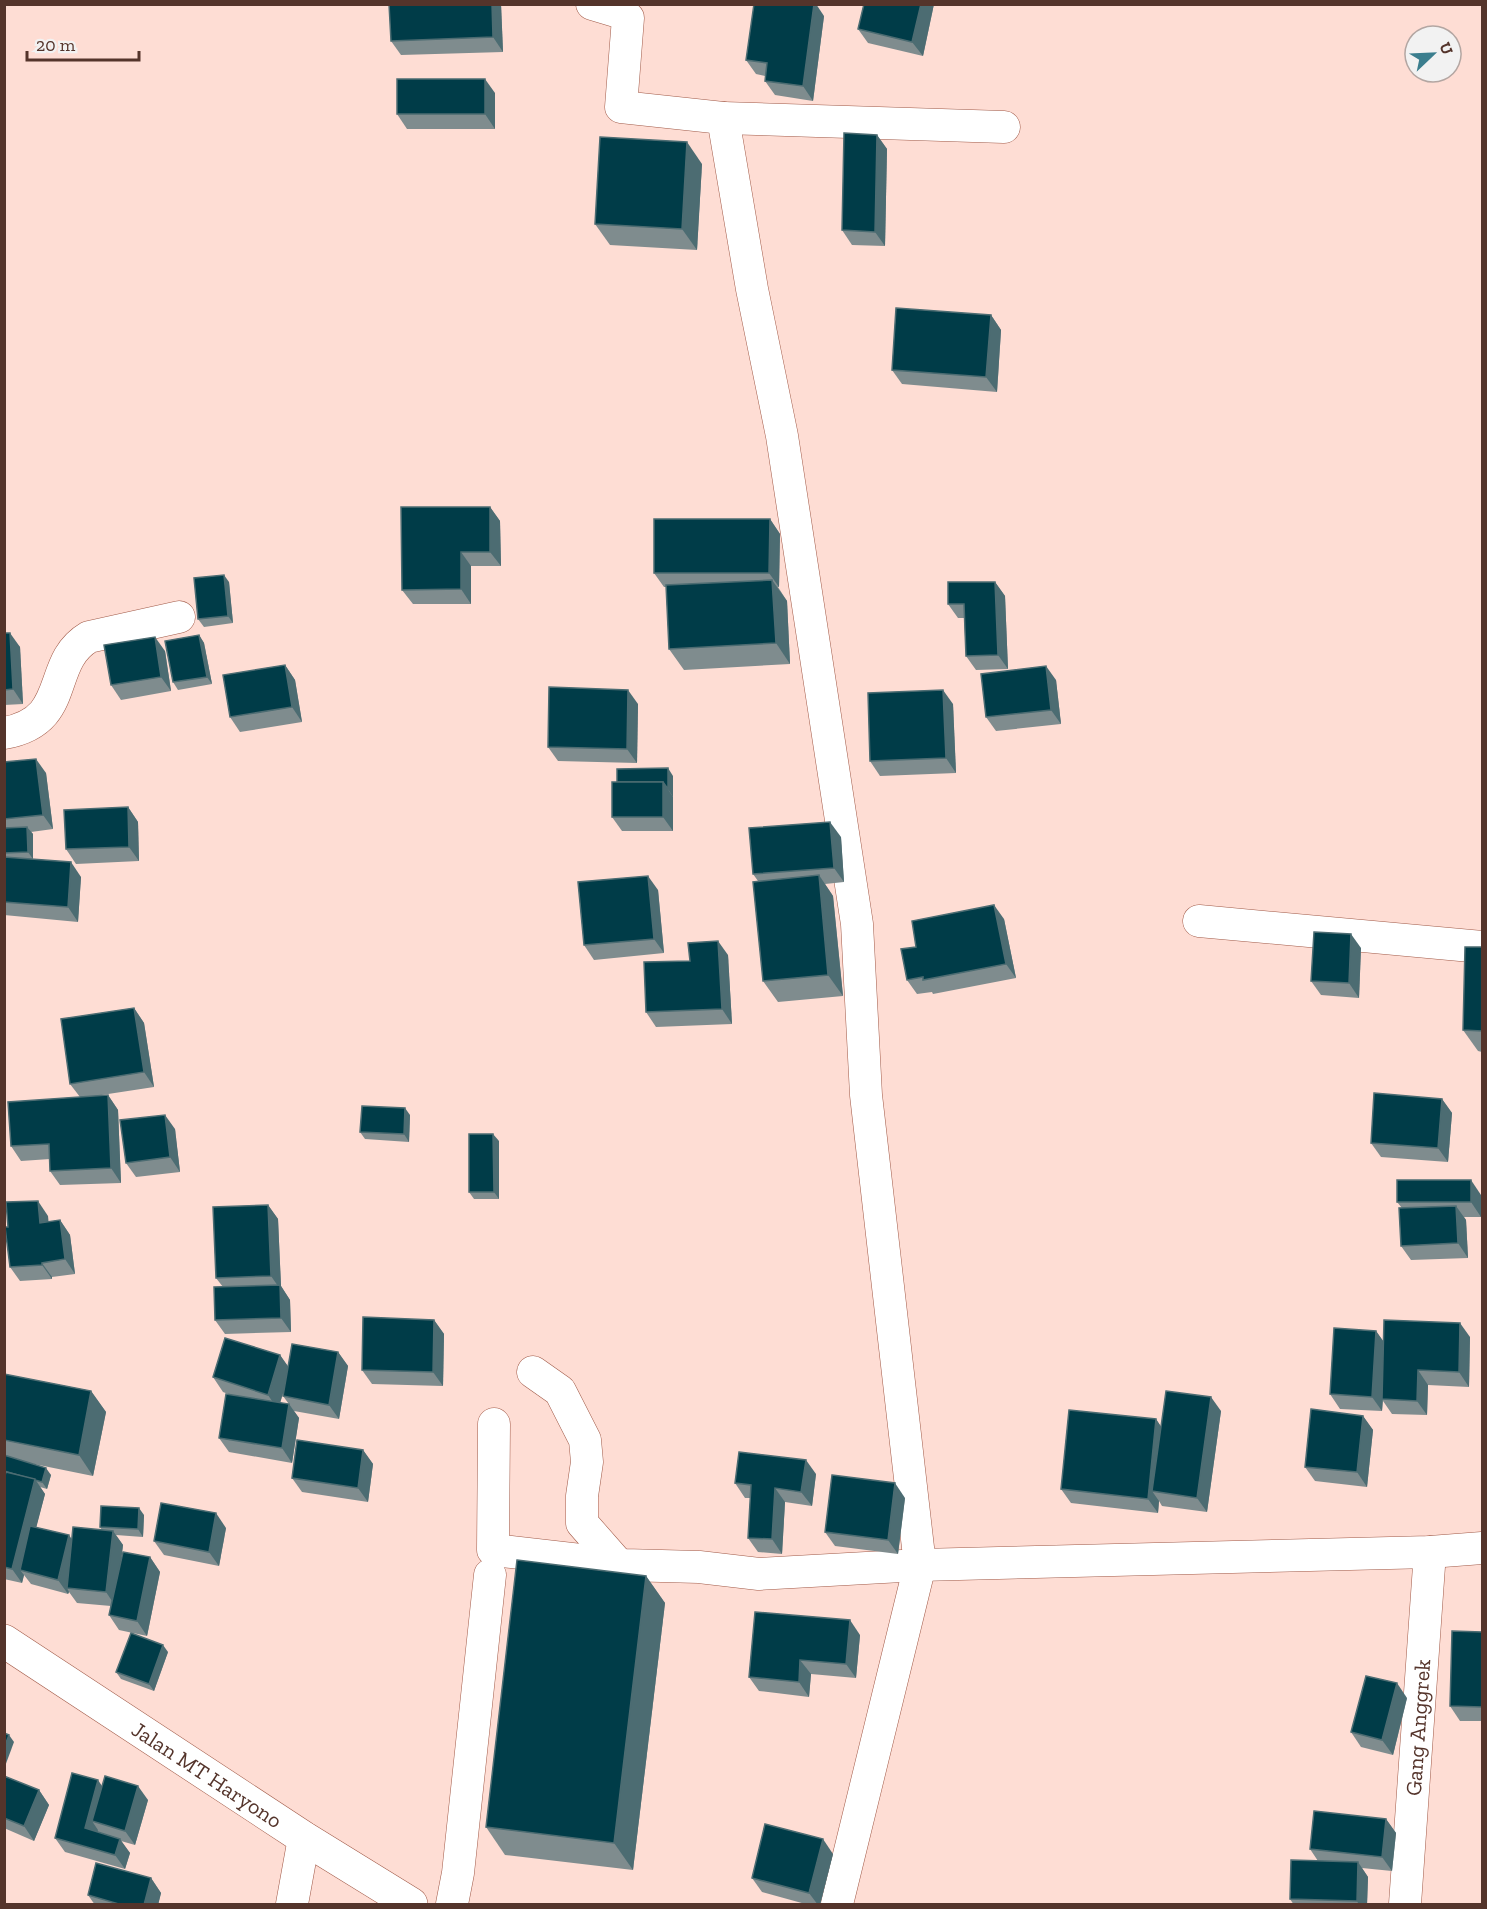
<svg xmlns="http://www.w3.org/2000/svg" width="1487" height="1909" font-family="'Zilla Slab',serif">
<rect width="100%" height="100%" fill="#feddd4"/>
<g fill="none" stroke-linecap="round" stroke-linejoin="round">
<g stroke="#a15a48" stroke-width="33">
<g id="minor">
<path d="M592 4 622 13 628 18 621 107 723 118 752 289 782 436 857 924 866 1095 920 1565 837 1904"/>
<path d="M723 118 1004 127"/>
<path d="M4 733C73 721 45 663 89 637L179 617"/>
<path d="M1199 921 1482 947"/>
<path d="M533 1372 560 1391 585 1440 587 1462 582 1496V1523L618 1564"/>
<path d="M494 1424 493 1550 624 1565 699 1567 759 1574 920 1565 1430 1552 1482 1548"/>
<path d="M292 1904 304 1838"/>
<path d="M452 1904 458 1873 490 1575"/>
<path id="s1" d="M1405 1904 1430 1552"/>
</g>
</g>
<g stroke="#a15a48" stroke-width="34">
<g id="secondary">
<path id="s2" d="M4 1641 304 1838 411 1904"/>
</g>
</g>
<use href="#minor" stroke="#fff" stroke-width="32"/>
<use href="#secondary" stroke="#fff" stroke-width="33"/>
</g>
<g fill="#7f8c8e">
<path d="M501 4 503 52 401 55 391 41Z"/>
<path d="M864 4H934L923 56 868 43 858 29Z"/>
<path d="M824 16 813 101 775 95 765 81V76L756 74 746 60Z"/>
<path d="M495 93V129H407L397 114Z"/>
<path d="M877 135 887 149 885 246 852 245 842 230Z"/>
<path d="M702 164 697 250 610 245 595 224Z"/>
<path d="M991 315 1001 330 997 392 902 384 892 370Z"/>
<path d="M490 507 500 521 501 566H471V604H413L402 590Z"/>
<path d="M770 519 780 534 779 587H778L787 601 790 664 684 670 669 649 666 587H664L654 573Z"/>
<path d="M229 582 233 623 204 627 198 619Z"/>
<path d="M995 582 1005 596 1008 669 976 670 966 656 964 618H958L948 604Z"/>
<path d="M4 633 20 647 23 704 4 705Z"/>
<path d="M199 635 204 643 212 684 178 690 173 682Z"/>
<path d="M165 651 171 691 121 700 111 685Z"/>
<path d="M285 665 295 680 302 722 240 732 230 717Z"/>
<path d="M1056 680 1061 724 996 731 986 717Z"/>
<path d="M638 704 637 763 558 761 548 747Z"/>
<path d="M953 704 956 773 880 776 870 761Z"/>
<path d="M4 762 46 773 53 829 31 832 33 834V859L81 877 78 922 4 915Z"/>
<path d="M673 776V831H622L612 817 617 782Z"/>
<path d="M128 807 138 822 139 861 76 864 66 849Z"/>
<path d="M841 837 844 882 825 884 833 896 843 996 778 1002 763 981 758 881 753 874Z"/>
<path d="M658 890 664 953 594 960 584 945Z"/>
<path d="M1004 919 1016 978 933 994 932 992 917 994 907 980 916 947Z"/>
<path d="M1482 947V1052L1478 1051 1463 1030Z"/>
<path d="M1361 948 1359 998 1321 995 1311 981Z"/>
<path d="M728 955 732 1024 656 1027 646 1012 690 961Z"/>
<path d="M134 1008 144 1023 154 1087 95 1096 108 1095 118 1110 121 1183 60 1185 50 1171V1159L21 1161 11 1146 80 1097 70 1084Z"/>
<path d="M1442 1099 1452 1113 1448 1162 1381 1157 1371 1143Z"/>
<path d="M410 1115 409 1142 365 1139 360 1132Z"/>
<path d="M175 1129 180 1172 136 1177 126 1163Z"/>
<path d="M499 1141V1199H474L469 1192Z"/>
<path d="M1481 1195V1217H1464L1466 1220 1468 1258 1411 1260 1401 1246 1402 1208 1397 1202Z"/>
<path d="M268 1205 278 1219 281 1286 290 1300 291 1332 225 1334 215 1320 223 1287 216 1278Z"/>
<path d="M48 1216V1222L60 1220 70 1235 75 1274 52 1277V1279L20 1281 10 1267Z"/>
<path d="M434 1320 444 1334 443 1386 372 1384 362 1370Z"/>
<path d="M1376 1331 1383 1341 1470 1337 1469 1387 1428 1385 1427 1415 1392 1414 1383 1401 1382 1411 1340 1409 1330 1394Z"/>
<path d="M338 1352 348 1366 339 1419 294 1411 283 1396 285 1387 280 1403 289 1404 299 1418 292 1463 229 1452 219 1438 231 1395 223 1392 213 1377 280 1355 288 1367Z"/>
<path d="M4 1374 91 1391 106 1412 93 1476 29 1463 51 1475 47 1489 40 1487 45 1494 36 1527 72 1540 102 1530 100 1527 144 1515 143 1537 116 1535 123 1545 121 1558 150 1557 160 1572 147 1636 119 1630 109 1615 111 1606 77 1603 69 1592 68 1594 31 1584 24 1575 22 1583 4 1579Z"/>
<path d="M1221 1411 1207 1512 1162 1506 1159 1501 1158 1513 1071 1503 1061 1489 1156 1419 1161 1427Z"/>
<path d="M1363 1416 1373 1430 1367 1487 1315 1481 1305 1467Z"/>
<path d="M363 1450 373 1464 368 1502 302 1492 292 1478Z"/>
<path d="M816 1474 812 1506 785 1502 782 1554 758 1552 748 1538 751 1498H745L735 1483Z"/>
<path d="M905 1498 898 1554 835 1546 825 1532Z"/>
<path d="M226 1528 219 1566 164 1555 154 1541Z"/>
<path d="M646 1576 665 1603 633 1870 505 1855 486 1827Z"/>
<path d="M1482 1632V1721H1460L1450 1706Z"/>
<path d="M860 1635 856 1678 811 1674 809 1697 759 1691 749 1677Z"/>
<path d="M168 1652 154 1691 121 1679 116 1672Z"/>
<path d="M1407 1698 1393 1755 1361 1747 1351 1732Z"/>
<path d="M4 1776 39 1790 49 1805 34 1841 4 1828Z"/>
<path d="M102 1786 148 1800 135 1845 121 1841 130 1853 125 1869 65 1852 55 1838Z"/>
<path d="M1386 1819 1396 1833 1392 1871 1362 1868 1368 1877 1367 1905H1294L1290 1899 1318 1861 1310 1849Z"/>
<path d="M833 1854 820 1905H809L762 1892 752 1878Z"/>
<path d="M151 1878 161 1893 158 1905H95L88 1895Z"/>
</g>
<g fill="#4c6c72">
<path d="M492 4H501L503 52 493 37Z"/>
<path d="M814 4H816L824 16 813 101 803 86Z"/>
<path d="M921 4H934L923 56 912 42Z"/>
<path d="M485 79 495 93V129L485 114Z"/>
<path d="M877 135 887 149 885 246 875 232Z"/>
<path d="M687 142 702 164 697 250 682 229Z"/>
<path d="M991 315 1001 330 997 392 986 377Z"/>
<path d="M490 507 500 521 501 566 490 552Z"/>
<path d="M770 519 780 534 779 587 769 573Z"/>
<path d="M461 552 471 566V604L461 589Z"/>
<path d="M224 575 229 582 233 623 228 616Z"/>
<path d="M772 580 787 601 790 664 776 643Z"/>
<path d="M995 582 1005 596 1008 669 998 655Z"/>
<path d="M10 633 20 647 23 704 13 689Z"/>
<path d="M199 635 204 643 212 684 207 677Z"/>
<path d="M155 637 165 651 171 691 161 677Z"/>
<path d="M285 665 295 680 302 722 292 707Z"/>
<path d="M1046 666 1056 680 1061 724 1051 710Z"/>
<path d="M628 690 638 704 637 763 627 749Z"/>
<path d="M943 690 953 704 956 773 946 758Z"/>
<path d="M36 759 46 773 53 829 43 815Z"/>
<path d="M668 768 673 776V797L668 789Z"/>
<path d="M663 782 673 797V831L663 817Z"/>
<path d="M128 807 138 822 139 861 129 847Z"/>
<path d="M830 822 841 837 844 882 834 868Z"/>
<path d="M27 827 33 834V859L28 852Z"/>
<path d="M71 862 81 877 78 922 68 907Z"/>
<path d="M819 875 833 896 843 996 828 975Z"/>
<path d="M648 876 658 890 664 953 654 939Z"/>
<path d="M994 905 1004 919 1016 978 1006 964Z"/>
<path d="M1351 934 1361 948 1359 998 1349 983Z"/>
<path d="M718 941 728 955 732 1024 722 1009Z"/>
<path d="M134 1008 144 1023 154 1087 144 1072Z"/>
<path d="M108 1095 118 1110 121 1183 111 1168Z"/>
<path d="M1442 1099 1452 1113 1448 1162 1438 1148Z"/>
<path d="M405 1108 410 1115 409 1142 404 1134Z"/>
<path d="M165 1115 175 1129 180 1172 170 1157Z"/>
<path d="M493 1134 499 1141V1199L494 1192Z"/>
<path d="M1471 1180 1481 1195V1217L1471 1202Z"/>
<path d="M38 1201 48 1216 50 1237 40 1223Z"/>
<path d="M268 1205 278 1219 281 1286 290 1300 291 1332 281 1318 280 1289 271 1276Z"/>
<path d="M1456 1206 1466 1220 1468 1258 1458 1243Z"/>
<path d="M60 1220 70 1235 75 1274 65 1259Z"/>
<path d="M42 1263 52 1277V1279L42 1265Z"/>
<path d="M434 1320 444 1334 443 1386 433 1372Z"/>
<path d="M1460 1323 1470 1337 1469 1387 1459 1372Z"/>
<path d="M1376 1331 1386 1345 1382 1411 1372 1397Z"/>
<path d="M338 1352 348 1366 339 1419 329 1405Z"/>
<path d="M280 1355 290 1369 278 1410 268 1395Z"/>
<path d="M1418 1370 1428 1385 1427 1415 1417 1401Z"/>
<path d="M91 1391 106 1412 93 1476 79 1455Z"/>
<path d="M1211 1397 1221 1411 1207 1512 1197 1498Z"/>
<path d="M289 1404 299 1418 292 1463 282 1448Z"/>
<path d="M1363 1416 1373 1430 1367 1487 1357 1472Z"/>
<path d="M1156 1419 1166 1434 1152 1491 1159 1501 1158 1513 1148 1499Z"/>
<path d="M363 1450 373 1464 368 1502 358 1488Z"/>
<path d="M806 1460 816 1474 812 1506 801 1492Z"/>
<path d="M46 1468 51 1475 47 1489 42 1482Z"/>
<path d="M35 1479 45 1494 25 1571 20 1570 24 1575 22 1583 12 1569Z"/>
<path d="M895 1483 905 1498 898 1554 888 1540Z"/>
<path d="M775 1488 785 1502 782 1554 772 1539Z"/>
<path d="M139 1508 144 1515 143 1537 138 1529Z"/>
<path d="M216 1513 226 1528 219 1566 209 1552Z"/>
<path d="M113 1531 123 1545 116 1607 106 1592Z"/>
<path d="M69 1535 79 1550 67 1588 69 1592 68 1594 58 1580Z"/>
<path d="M150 1557 160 1572 147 1636 137 1621Z"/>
<path d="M646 1576 665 1603 633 1870 614 1843Z"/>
<path d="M850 1620 860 1635 856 1678 846 1664Z"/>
<path d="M163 1645 168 1652 154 1691 149 1684Z"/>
<path d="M800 1660 811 1674 809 1697 799 1682Z"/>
<path d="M1397 1683 1407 1698 1393 1755 1382 1740Z"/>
<path d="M9 1735 14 1742 4 1769V1748Z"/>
<path d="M98 1780 108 1795 92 1821 98 1830 95 1843 85 1828Z"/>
<path d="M138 1786 148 1800 135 1845 125 1831Z"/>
<path d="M39 1790 49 1805 34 1841 24 1826Z"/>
<path d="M1386 1819 1396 1833 1392 1871 1382 1857Z"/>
<path d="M120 1839 130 1853 125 1869 115 1855Z"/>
<path d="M823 1839 833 1854 820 1905H818L809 1893Z"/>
<path d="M1358 1862 1368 1877 1367 1905H1359L1357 1901Z"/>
<path d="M151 1878 161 1893 158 1905H144Z"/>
</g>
<g fill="#003c48" stroke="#4c6c72" stroke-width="1.5">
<path d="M389 4H492L493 37 391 41Z"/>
<path d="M754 4H814L803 86 765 81 767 63 746 60Z"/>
<path d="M864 4H921L912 42 858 29Z"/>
<rect x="397" y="79" width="88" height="35"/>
<path d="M844 133 877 135 875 232 842 230Z"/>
<path d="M600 137 687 142 682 229 595 224Z"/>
<path d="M896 308 991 315 986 377 892 370Z"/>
<path d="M401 507H490V552H461V589L402 590Z"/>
<path d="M654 519H770L769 573H654Z"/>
<path d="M224 575 228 616 198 619 194 578Z"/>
<path d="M772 580 776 643 669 649 666 585Z"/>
<path d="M948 582H995L998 655 966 656 964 604H948Z"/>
<path d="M4 633H10L13 689 4 690Z"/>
<path d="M199 635 207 677 173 682 165 641Z"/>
<path d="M155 637 161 677 111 685 104 645Z"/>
<path d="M285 665 292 707 230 717 223 675Z"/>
<path d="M1046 666 1051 710 986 717 981 674Z"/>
<path d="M549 687 628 690 627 749 548 747Z"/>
<path d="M943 690 946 758 870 761 868 693Z"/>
<path d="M36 759 43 815 4 819V762Z"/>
<path d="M668 768V789L663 782H617V769Z"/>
<rect x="612" y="782" width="51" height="35"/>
<path d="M128 807 129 847 66 849 64 810Z"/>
<path d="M830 822 834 868 753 874 749 828Z"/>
<path d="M27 827 28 852 4 853V828Z"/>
<path d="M4 857 71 862 68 907 4 902Z"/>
<path d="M819 875 828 975 763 981 753 882Z"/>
<path d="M648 876 654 939 584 945 578 882Z"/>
<path d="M994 905 1006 964 923 980V977L907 980 901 949 916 947 912 921Z"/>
<path d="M1314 932 1351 934 1349 983 1311 981Z"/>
<path d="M718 941 722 1009 646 1012 644 962 690 961 688 943Z"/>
<path d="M1465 947H1482V1031L1463 1030Z"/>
<path d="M134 1008 144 1072 70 1084 61 1019Z"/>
<path d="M1374 1093 1442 1099 1438 1148 1371 1143Z"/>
<path d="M108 1095 111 1168 50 1171 49 1144 11 1146 8 1102Z"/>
<path d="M362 1106 405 1108 404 1134 360 1132Z"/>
<path d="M165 1115 170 1157 126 1163 120 1120Z"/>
<path d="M469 1134H493L494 1192H469Z"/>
<rect x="1397" y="1180" width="74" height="22"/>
<path d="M38 1201 40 1223 60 1220 65 1259 42 1263V1265L10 1267 5 1227H8L6 1202Z"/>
<path d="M268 1205 271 1276 216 1278 213 1207Z"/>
<path d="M1456 1206 1458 1243 1401 1246 1399 1208Z"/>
<path d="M280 1285 281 1318 215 1320 214 1287Z"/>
<path d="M363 1317 434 1320 433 1372 362 1370Z"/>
<path d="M1384 1320 1460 1323 1459 1372 1418 1370 1417 1401 1382 1399Z"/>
<path d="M1334 1328 1376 1331 1372 1397 1330 1394Z"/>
<path d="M225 1338 280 1355 268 1395 213 1377Z"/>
<path d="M292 1344 338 1352 329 1405 283 1396Z"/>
<path d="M4 1374 91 1391 79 1455 4 1440Z"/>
<path d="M1166 1391 1211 1397 1197 1498 1152 1491Z"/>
<path d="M226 1394 289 1404 282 1448 219 1438Z"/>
<path d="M1311 1409 1363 1416 1357 1472 1305 1467Z"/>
<path d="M1069 1410 1156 1419 1148 1499 1061 1489Z"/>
<path d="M297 1440 363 1450 358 1488 292 1478Z"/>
<path d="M739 1452 806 1460 801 1492 775 1488 772 1539 748 1538 751 1485 735 1483Z"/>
<path d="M4 1455 46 1468 42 1482 4 1471Z"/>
<path d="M6 1472 35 1479 12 1569 4 1567V1479Z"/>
<path d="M832 1475 895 1483 888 1540 825 1532Z"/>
<path d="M161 1503 216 1513 209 1552 154 1541Z"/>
<path d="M101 1506 139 1508 138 1529 100 1527Z"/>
<path d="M30 1526 69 1535 58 1580 20 1570Z"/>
<path d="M73 1527 113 1531 106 1592 67 1588Z"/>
<path d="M123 1552 150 1557 137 1621 109 1615Z"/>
<path d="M517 1560 646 1576 614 1843 486 1827Z"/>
<path d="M755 1612 850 1620 846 1664 800 1660 799 1682 749 1677Z"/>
<path d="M1452 1631 1482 1632V1707L1450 1706Z"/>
<path d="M131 1633 163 1645 149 1684 116 1672Z"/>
<path d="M1366 1676 1397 1683 1382 1740 1351 1732Z"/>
<path d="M4 1733 9 1735 4 1748Z"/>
<path d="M72 1773 98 1780 85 1828 120 1839 115 1855 55 1838Z"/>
<path d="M4 1776 39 1790 24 1826 4 1818Z"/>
<path d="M105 1776 138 1786 125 1831 92 1821Z"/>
<path d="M1314 1811 1386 1819 1382 1857 1310 1849Z"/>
<path d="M765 1824 823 1839 809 1893 752 1878Z"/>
<path d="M1291 1860 1358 1862 1357 1901 1290 1899Z"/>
<path d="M96 1863 151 1878 144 1905H122L88 1895Z"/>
</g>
<g text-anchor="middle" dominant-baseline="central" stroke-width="6" stroke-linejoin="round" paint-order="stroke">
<g font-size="22" fill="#54342b" stroke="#f2f2f2">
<text stroke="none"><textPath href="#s1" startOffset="177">Gang Anggrek</textPath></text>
<text stroke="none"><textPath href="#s2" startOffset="243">Jalan MT Haryono</textPath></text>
</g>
</g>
<rect width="1487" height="1909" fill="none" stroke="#54342b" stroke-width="12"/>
<g transform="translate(1433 54) rotate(67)"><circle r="28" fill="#f2f2f2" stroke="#b3a6a2" stroke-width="1.5"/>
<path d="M0-4.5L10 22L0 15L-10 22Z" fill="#3b7e8e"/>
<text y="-9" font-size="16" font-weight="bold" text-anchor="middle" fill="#54342b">U</text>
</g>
<path d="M27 51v9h112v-9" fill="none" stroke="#54342b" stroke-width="3"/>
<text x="36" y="51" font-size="18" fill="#54342b" stroke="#f2f2f2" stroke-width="4.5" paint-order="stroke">20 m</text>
</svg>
